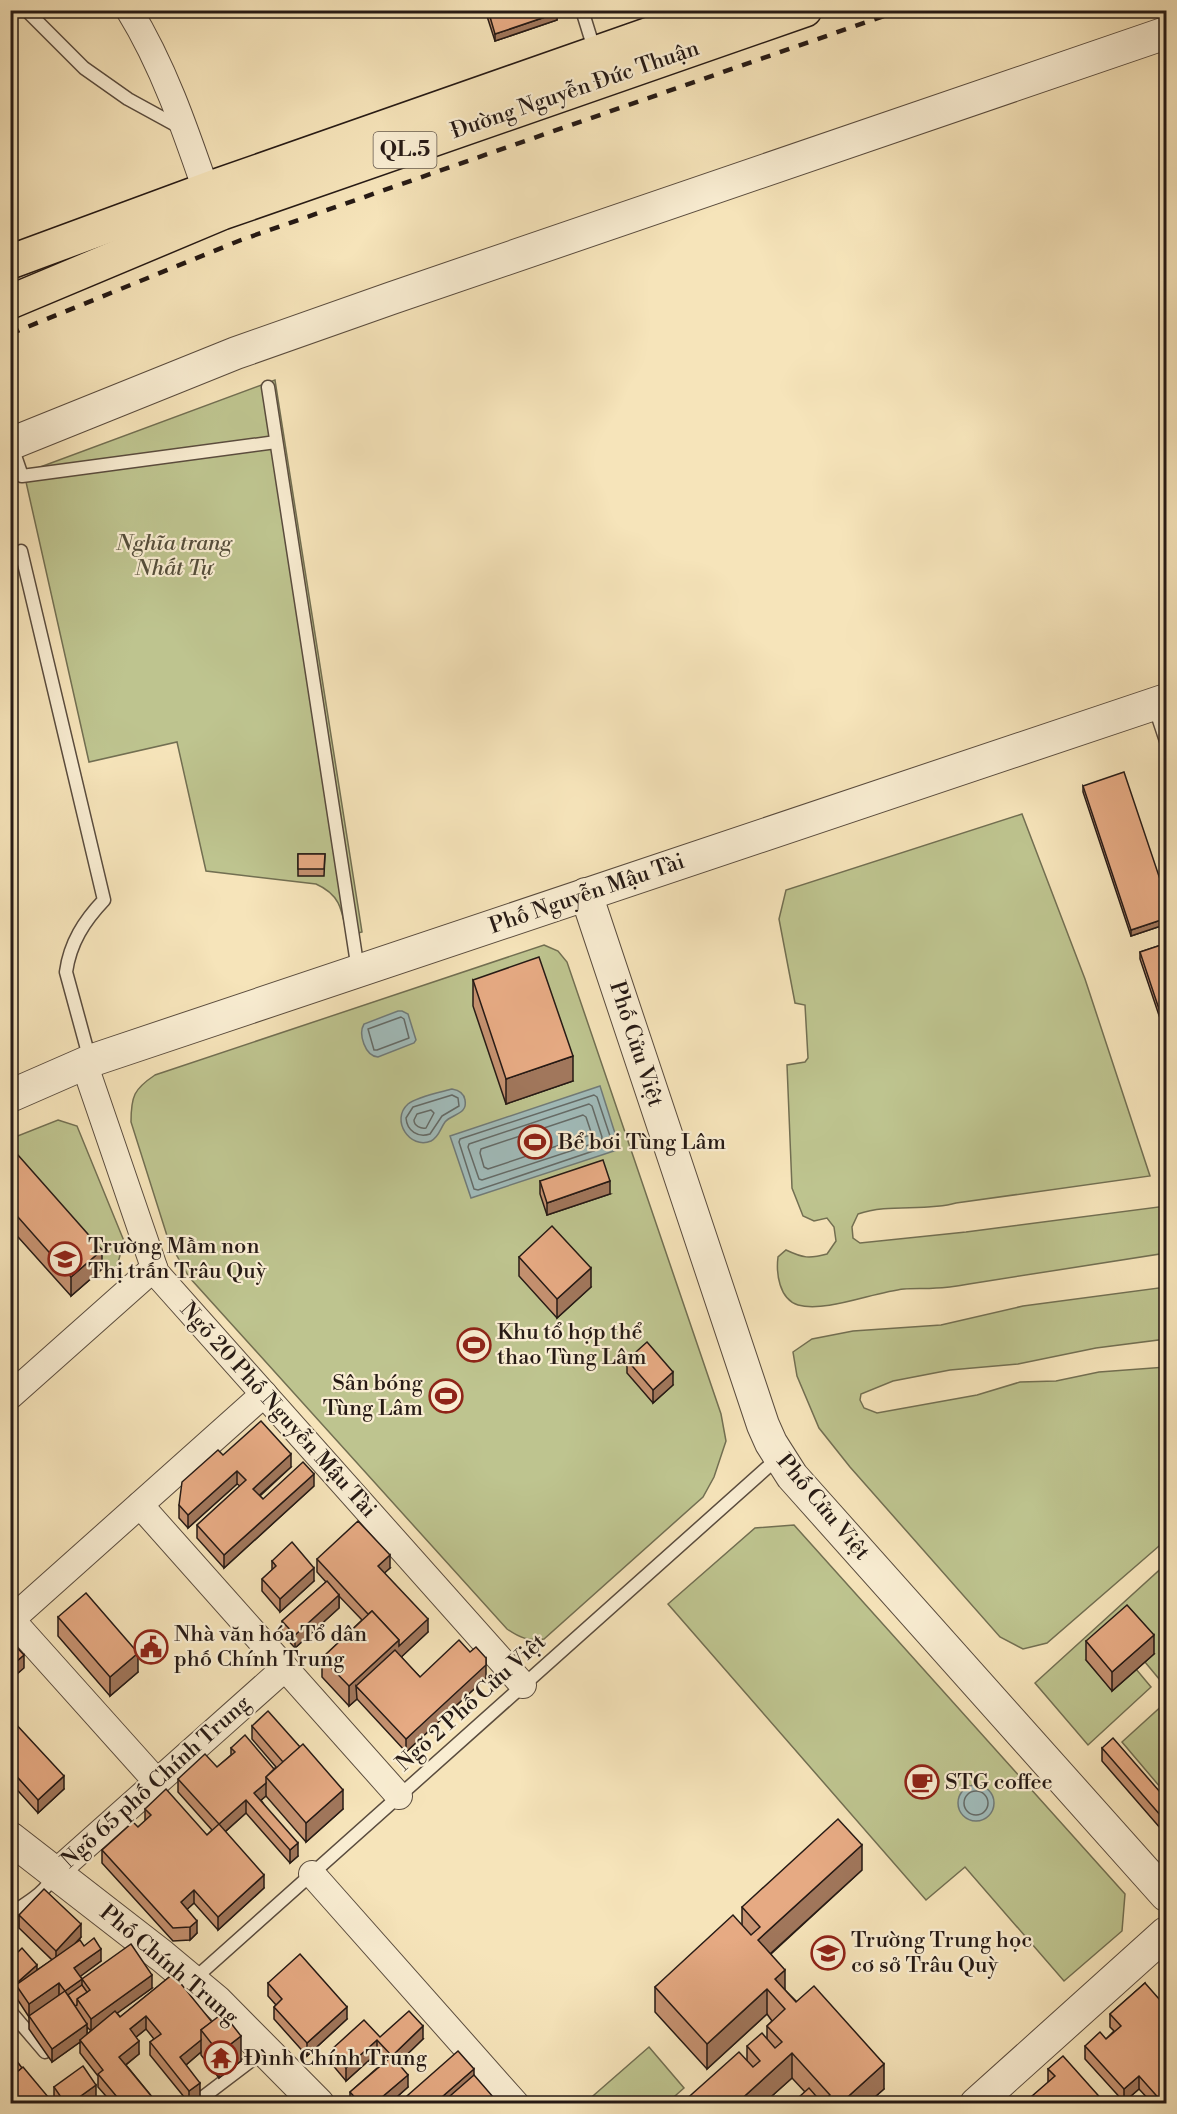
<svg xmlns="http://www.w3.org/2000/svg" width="1177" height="2114" font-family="'Libre Bodoni',serif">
<rect width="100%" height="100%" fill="#f6e4ba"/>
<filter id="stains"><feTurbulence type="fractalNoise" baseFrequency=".00333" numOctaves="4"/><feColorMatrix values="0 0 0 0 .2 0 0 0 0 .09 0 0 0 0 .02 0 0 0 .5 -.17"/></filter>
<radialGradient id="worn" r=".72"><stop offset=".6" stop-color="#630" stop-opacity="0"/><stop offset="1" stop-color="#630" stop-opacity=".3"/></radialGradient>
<g fill="#bec48f" stroke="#726f52" stroke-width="1.5">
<path d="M275 380 362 932 347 936C342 911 341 895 316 884L206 871 177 742 89 762 24 473Z"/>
<path d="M1022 814 1085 979 1150 1176 956 1203C924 1212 890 1203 858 1214L852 1227 853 1238 860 1243 966 1232 1166 1206V1253L969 1284C958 1286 947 1288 936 1288 925 1289 914 1288 904 1289 874 1292 825 1313 798 1305 779 1299 776 1273 778 1257L786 1250C803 1258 809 1259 827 1254L836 1241 834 1227 827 1218 814 1221 803 1216 792 1188 787 1065 805 1062 808 1058 805 1005 795 1003 779 919 786 890Z"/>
<path d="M544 945 558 951 567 962 721 1414 726 1441 714 1477 703 1497 544 1639C528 1641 520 1638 507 1629L189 1277 169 1242 131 1122C131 1096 134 1089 155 1075Z"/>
<path d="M58 1120 77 1126 124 1241 114 1277 11 1158 10 1139Z"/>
<path d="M1166 1287V1339L1096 1348 1018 1364 950 1370 893 1381 861 1394 860 1400 864 1408 877 1413 977 1395 1020 1382 1056 1381 1099 1372 1166 1367V1540L1047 1643 1023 1649 1000 1637 850 1467 819 1428 797 1376 793 1352 812 1339 853 1331 941 1325 1023 1306Z"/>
<path d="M794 1525 1125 1894 1122 1931 1064 1981 965 1867 926 1900 668 1604 755 1528Z"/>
<path d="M1166 1564V1673L1160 1680 1145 1662 1153 1654 1086 1660 1112 1690 1136 1669 1151 1687 1088 1745 1035 1683Z"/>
<path d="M1165 1703 1166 1705V1794L1122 1742Z"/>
<path d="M649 2047 684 2088 667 2103H587L586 2102Z"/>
</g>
<g fill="#a1bcbb" stroke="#707b79" stroke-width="1.5">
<path d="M398 1011H402L408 1014 416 1040 414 1043 378 1057C365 1056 358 1034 364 1024Z"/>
<path d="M600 1086 620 1149 471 1198 450 1136Z"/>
<path d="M452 1089C458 1090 464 1093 465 1100 468 1115 451 1114 445 1122 440 1129 439 1137 431 1141 410 1150 390 1120 408 1104 416 1097 441 1092 452 1089Z"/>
<circle cx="976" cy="1803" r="18"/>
</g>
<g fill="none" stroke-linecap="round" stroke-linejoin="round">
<g stroke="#646b68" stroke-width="1.5">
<path d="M401 1017 404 1019 409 1038 377 1050H374L368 1029Z"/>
<path d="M452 1095 458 1098 459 1106 442 1116 430 1134C418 1138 407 1131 406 1118L413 1107Z"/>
<path d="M594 1095 597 1097 612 1142 611 1145 478 1190 474 1189 459 1142 460 1139Z"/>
<path d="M589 1104 592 1106 602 1137 601 1141 482 1180 479 1179 468 1147 469 1144Z"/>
<path d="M431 1110 434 1113 426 1128C421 1129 414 1126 414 1120L417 1114Z"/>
<path d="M583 1115 586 1117 591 1132 590 1135 488 1169 484 1167 480 1153 481 1149Z"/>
<circle cx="976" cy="1803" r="12"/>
</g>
<g stroke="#5a4c3e" stroke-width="15">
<g id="service">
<path d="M26 10 84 68 128 99 181 128"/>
<path d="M582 10 595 52"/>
<path d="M268 387 358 970"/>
<path d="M11 444 22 476 276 442"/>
<path d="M21 551 104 900C84 921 70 943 66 972L90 1060"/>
<path d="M1154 705 1166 741"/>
<path d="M10 1914C28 1902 46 1893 55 1873"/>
<path d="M193 1980 779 1457"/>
<path d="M10 2011 45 2052"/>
<path d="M194 2104 265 2050"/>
</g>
</g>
<g stroke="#5a4c3e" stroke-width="28">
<g id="minor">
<path d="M129 10C163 65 185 129 206 190"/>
<path d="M84 1063 156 1273 523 1685"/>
<path d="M10 1396 154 1268"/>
<path d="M140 1505 399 1796"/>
<path d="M10 1618 157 1782"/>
<path d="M12 1619 264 1394"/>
<path d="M55 1873 285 1668"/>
<path d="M312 1874 516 2104"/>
</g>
</g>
<g stroke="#5a4c3e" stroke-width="34">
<g id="tertiary">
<path d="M10 444 236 353 392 298 1166 33"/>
<path d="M586 894 763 1425 771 1443 792 1476 1166 1895"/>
<path d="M10 1096 90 1061 1166 700"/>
<path d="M10 1838 162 1956 216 2001 318 2104"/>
<path d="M976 2104 1166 1933"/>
</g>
</g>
<g stroke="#261a15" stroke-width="36">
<g id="trunk">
<path d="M10 262 216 186 718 10"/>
<path d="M10 302 222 213 805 10"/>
</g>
</g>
<use href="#service" stroke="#f9edd2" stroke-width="12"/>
<use href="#minor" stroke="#f9edd2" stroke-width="26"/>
<use href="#tertiary" stroke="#f9edd2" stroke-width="32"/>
<use href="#trunk" stroke="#f6e4ba" stroke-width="33"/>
<path stroke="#261a15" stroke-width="4.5" stroke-dasharray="10 10" stroke-linecap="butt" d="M10 334 241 240 901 10"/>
</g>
<g fill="#c69271" stroke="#261a15" stroke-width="1.5" fill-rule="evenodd">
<path d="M485 10H556L557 20 495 41Z"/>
<path d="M1083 786 1167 900V924L1131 936 1083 792Z"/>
<path d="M298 854H325L324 876H298Z"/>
<path d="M1167 943V1039L1140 959V952Z"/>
<path d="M473 980 573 1081 506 1104 473 1006Z"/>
<path d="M10 1146 102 1269 71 1296 10 1228Z"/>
<path d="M540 1181 610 1194 547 1215 540 1194Z"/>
<path d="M519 1257 591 1287 557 1318 519 1276Z"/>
<path d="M627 1360 673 1385 653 1403 627 1373Z"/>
<path d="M223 1455 291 1467 260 1496 263 1499 314 1486 224 1568 197 1538V1525L240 1486 237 1484 188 1528 179 1518V1505Z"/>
<path d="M317 1559 390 1568 384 1573 428 1632 401 1657 420 1677 486 1678 406 1752 357 1699 349 1706 322 1677V1658L362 1620 339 1596V1608L295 1648 282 1634V1621L326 1582 317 1572Z"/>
<path d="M272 1561 314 1581 280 1612 262 1591V1579L272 1570Z"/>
<path d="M58 1617 138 1672 110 1696 58 1636Z"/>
<path d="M1086 1641 1154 1654 1112 1691 1086 1660Z"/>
<path d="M10 1724 64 1789 38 1813 11 1783 10 1784Z"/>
<path d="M252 1726 343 1809 306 1842 266 1796 261 1800 298 1856 290 1863 246 1813 225 1832 264 1888 218 1930 194 1903 187 1909 197 1933 190 1940 173 1941 102 1863V1850L138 1827 145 1821V1809L207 1835 212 1830 178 1792V1779L217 1767 231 1755V1748L274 1769 276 1767 252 1739Z"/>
<path d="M1102 1748 1167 1800V1824L1161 1829 1102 1761Z"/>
<path d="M862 1870 771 1954 785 1990 884 2089 868 2103H798V2098L805 2092 792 2078 764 2103 747 2061V2046L767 2040V2026L772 2021 767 2014 707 2069 655 2012V1987L742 1925V1907Z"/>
<path d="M19 1915 81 1937 75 1944 84 1946 101 1961 80 1976 82 1979 152 1988 117 2013 120 2017 173 1974 241 2061 219 2078 201 2055V2052L186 2065 200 2096 190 2103H189L150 2055V2042L154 2039 146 2029 136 2037 139 2054 126 2065 157 2103H112L98 2087V2076L80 2053V2042L52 2062 29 2029V2017L16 1997 10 2002 16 1954 37 1970 52 1960 19 1928ZM87 2027 91 2031 87 2034Z"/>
<path d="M1167 1964V1989L1160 1982V1969Z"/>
<path d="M268 1983 347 2019 307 2056 274 2019V2007L276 2005 268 1996Z"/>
<path d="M1145 1983 1167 2103H1152L1139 2089 1124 2102 1085 2059V2046L1106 2039 1114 2031 1110 2027V2014Z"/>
<path d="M380 2037 423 2039 398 2063 408 2087 390 2103H350V2092L385 2061 377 2053 346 2081 331 2063V2050Z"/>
<path d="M1048 2069 1105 2103 1048 2082Z"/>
<path d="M54 2087 96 2098 88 2103H56L54 2100Z"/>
</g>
<g fill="#a1775c" stroke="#261a15" stroke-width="1.5">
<path d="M557 13V20L495 41V34Z"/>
<path d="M1167 918V924L1131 936V930Z"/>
<path d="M573 1056V1081L506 1104V1079Z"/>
<path d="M610 1181V1194L547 1215V1203Z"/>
<path d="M102 1250V1269L71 1296V1277Z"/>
<path d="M591 1268V1287L557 1318V1299Z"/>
<path d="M673 1372V1385L653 1403V1390Z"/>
<path d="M291 1454V1467L253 1501V1489Z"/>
<path d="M237 1471V1484L188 1528V1515Z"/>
<path d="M314 1474V1486L224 1568V1555Z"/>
<path d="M390 1555V1568L378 1579V1566Z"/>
<path d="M314 1568V1581L280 1612V1599Z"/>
<path d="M339 1595V1608L295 1648V1635Z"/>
<path d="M428 1619V1632L363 1693 356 1686 357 1699 349 1706V1686L399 1640Z"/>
<path d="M1154 1635V1654L1112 1691V1672Z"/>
<path d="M138 1653V1672L110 1696V1677Z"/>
<path d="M24 1655V1668L10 1680V1667Z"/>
<path d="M486 1658V1678L406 1752V1739Z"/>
<path d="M64 1776V1789L38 1813V1800Z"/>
<path d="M266 1783V1796L254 1806V1793Z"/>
<path d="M343 1790V1809L306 1842V1823Z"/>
<path d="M246 1800V1813L219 1837V1824Z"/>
<path d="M1167 1811V1824L1161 1829V1816Z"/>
<path d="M298 1843V1856L290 1863V1850Z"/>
<path d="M862 1845V1870L758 1965V1940Z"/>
<path d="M264 1875V1888L218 1930V1917Z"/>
<path d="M194 1890V1903L181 1915V1902Z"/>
<path d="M197 1921V1933L190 1940V1927Z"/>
<path d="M81 1924V1937L56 1964V1951Z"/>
<path d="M101 1949V1961L74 1981V1968Z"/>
<path d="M37 1965V1978L16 1985V1997L10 2002V1989Z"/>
<path d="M785 1970V1995L775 1979Z"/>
<path d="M152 1975V1988L91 2032V2019Z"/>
<path d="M82 1979V1992L68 2002 65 1991Z"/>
<path d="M59 1983V1996L29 2017V2004Z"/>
<path d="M767 1989V2014L707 2069V2044Z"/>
<path d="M347 2007V2019L307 2056V2043Z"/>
<path d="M146 2016V2029L130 2042V2029Z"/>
<path d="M87 2024V2037L80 2040V2042L52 2062V2049Z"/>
<path d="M423 2026V2039L392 2069V2056Z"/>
<path d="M241 2036V2061L219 2078V2053Z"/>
<path d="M201 2040V2052L180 2070V2057Z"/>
<path d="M377 2040V2053L346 2081V2068Z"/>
<path d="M139 2041V2054L119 2070V2057Z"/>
<path d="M792 2053V2078L764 2103H737Z"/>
<path d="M884 2064V2089L868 2103H841Z"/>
<path d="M474 2069V2088L457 2103H435Z"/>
<path d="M408 2075V2087L390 2103H375Z"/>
<path d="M1139 2076V2089L1124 2102V2089Z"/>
<path d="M200 2083V2096L189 2103V2091Z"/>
<path d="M96 2085V2098L88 2103H71Z"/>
<path d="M49 2098V2103H42Z"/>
<path d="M494 2098V2103H487Z"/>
</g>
<g fill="#e6aa83" stroke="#261a15" stroke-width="1.5">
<path d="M488 10H556L557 13 495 34Z"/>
<path d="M1124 772 1167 900V918L1131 930 1083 786Z"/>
<path d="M298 854H325L324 869H298Z"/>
<path d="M1167 943V1033L1140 952Z"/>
<path d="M539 957 573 1056 506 1079 473 980Z"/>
<path d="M10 1146 102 1250 71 1277 10 1208Z"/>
<path d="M603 1160 610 1181 547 1203 540 1181Z"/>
<path d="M552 1226 591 1268 557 1299 519 1257Z"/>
<path d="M647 1342 673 1372 653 1390 627 1360Z"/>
<path d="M261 1421 291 1454 253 1489 263 1499 303 1462 314 1474 224 1555 197 1525 246 1480 237 1471 188 1515 179 1505 182 1482 218 1450 223 1455Z"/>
<path d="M358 1521 390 1555 378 1566 428 1619 399 1646V1640L372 1611 368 1614 317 1559Z"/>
<path d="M292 1542 314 1568 280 1599 262 1579 276 1566 272 1561Z"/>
<path d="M327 1581 339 1595 295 1635 282 1621Z"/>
<path d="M86 1593 138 1653 110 1677 58 1617Z"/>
<path d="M1127 1605 1154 1635 1112 1672 1086 1641Z"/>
<path d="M372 1611 399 1640 349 1686 322 1658Z"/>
<path d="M10 1640 24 1655 10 1667Z"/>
<path d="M459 1640 470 1652 476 1647 486 1658V1665L406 1739 356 1686 395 1650 420 1677Z"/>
<path d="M268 1711 300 1747 283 1762 252 1726Z"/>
<path d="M13 1721 64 1776 38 1800 11 1770 10 1771V1724Z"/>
<path d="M245 1735 274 1769 266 1777V1783L254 1793 298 1843 290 1850 246 1800 219 1824 178 1779 205 1754 217 1767 235 1752 231 1748Z"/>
<path d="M1113 1738 1167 1800V1811L1161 1816 1102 1748Z"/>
<path d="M303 1744 343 1790 306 1823 266 1777Z"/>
<path d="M166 1789 207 1835 219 1824 264 1875 218 1917 194 1890 181 1902 197 1921 190 1927 173 1928 102 1850 133 1822 138 1827 151 1815 145 1809Z"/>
<path d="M838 1819 862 1845 758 1940 785 1970 775 1979 796 2002 814 1986 884 2064 841 2103H802L798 2098 809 2088 822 2103 830 2095 792 2053 737 2103H682L739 2052 753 2067 760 2061 747 2046 762 2033 775 2048 782 2042 767 2026 785 2009 767 1989 707 2044 655 1987 733 1915 751 1935 760 1927 742 1907Z"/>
<path d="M44 1889 81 1924 56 1951 19 1915Z"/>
<path d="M94 1938 101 1949 74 1968 82 1979 65 1991 59 1983 29 2004 16 1985 80 1940 84 1946Z"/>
<path d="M131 1944 152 1975 91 2019 77 1999 90 1990 82 1979Z"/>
<path d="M10 1948 16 1954 22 1948 37 1965 10 1989Z"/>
<path d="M300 1954 347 2007 307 2043 274 2007 282 1999 268 1983Z"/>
<path d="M1167 1964V1976L1160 1969Z"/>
<path d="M173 1974 212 2022 201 2030V2040L180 2057 200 2083 189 2091 150 2042 161 2034 146 2016 130 2029 139 2041 119 2057 157 2103H122L98 2074 103 2070 80 2040 115 2011 120 2017Z"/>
<path d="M1145 1983 1167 2008V2103H1163L1139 2076 1124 2089 1085 2046 1100 2032 1106 2039 1121 2026 1110 2014Z"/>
<path d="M82 1985 87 1992 77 1999V2005L75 2006 68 1995Z"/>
<path d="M65 1991 87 2024 52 2049 29 2016Z"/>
<path d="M409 2011 423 2026 392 2056 377 2040 346 2068 331 2050 364 2020 380 2037Z"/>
<path d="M223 2013 241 2036 219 2053 201 2030Z"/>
<path d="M458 2051 474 2069 435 2103H399Z"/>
<path d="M10 2052 22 2068 10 2078Z"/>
<path d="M392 2056 408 2075 375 2103H360L350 2092Z"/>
<path d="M1063 2056 1105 2103H1024L1055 2076 1048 2069Z"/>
<path d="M83 2066 96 2085 71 2103H65L54 2087Z"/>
<path d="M23 2067 49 2098 42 2103H10V2078Z"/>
<path d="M474 2075 494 2098 487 2103H442Z"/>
</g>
<defs>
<g id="stadium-ring" transform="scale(1.725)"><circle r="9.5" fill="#f9edd2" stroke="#8f2418" stroke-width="1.5"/><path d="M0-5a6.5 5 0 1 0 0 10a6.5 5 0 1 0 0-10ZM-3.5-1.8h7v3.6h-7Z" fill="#8f2418"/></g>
<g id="school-ring" transform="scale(1.725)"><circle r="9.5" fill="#f9edd2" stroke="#8f2418" stroke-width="1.5"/><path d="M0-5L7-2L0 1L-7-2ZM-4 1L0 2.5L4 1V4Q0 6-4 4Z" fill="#8f2418"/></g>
<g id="civic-ring" transform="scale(1.725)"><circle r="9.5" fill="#f9edd2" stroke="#8f2418" stroke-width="1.5"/><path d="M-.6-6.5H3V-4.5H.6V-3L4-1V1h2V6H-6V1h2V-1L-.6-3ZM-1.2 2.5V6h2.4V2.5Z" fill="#8f2418"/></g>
<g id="cafe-ring" transform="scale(1.725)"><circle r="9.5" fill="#f9edd2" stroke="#8f2418" stroke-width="1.5"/><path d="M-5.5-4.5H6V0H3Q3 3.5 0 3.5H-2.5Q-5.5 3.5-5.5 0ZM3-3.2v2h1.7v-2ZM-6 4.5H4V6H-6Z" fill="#8f2418"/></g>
<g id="temple-ring" transform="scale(1.725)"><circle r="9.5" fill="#f9edd2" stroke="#8f2418" stroke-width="1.5"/><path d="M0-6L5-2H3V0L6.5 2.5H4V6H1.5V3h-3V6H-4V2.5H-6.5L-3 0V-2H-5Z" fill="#8f2418"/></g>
</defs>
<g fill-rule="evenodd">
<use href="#stadium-ring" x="535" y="1142"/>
<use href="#school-ring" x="65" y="1259"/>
<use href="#stadium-ring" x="474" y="1345"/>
<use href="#stadium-ring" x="446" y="1396"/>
<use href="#civic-ring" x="151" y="1647"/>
<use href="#cafe-ring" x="922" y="1782"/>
<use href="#school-ring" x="828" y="1953"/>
<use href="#temple-ring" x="221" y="2058"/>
</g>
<g text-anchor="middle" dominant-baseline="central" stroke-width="4.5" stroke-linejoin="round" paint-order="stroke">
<rect fill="#f9edd2" stroke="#65594e" stroke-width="1.5" x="373.5" y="132" width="63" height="36" rx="4.5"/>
<g font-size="21" font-weight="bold" fill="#261a15">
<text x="405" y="150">QL.5</text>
</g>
<g font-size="22" fill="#261a15" stroke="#f9edd2">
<text transform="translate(575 90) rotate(-19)">Đường Nguyễn Đức Thuận</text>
<text transform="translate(587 894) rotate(-19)">Phố Nguyễn Mậu Tài</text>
<text transform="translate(636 1044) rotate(72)">Phố Cửu Việt</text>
<text transform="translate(278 1410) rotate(48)">Ngõ 20 Phố Nguyễn Mậu Tài</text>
<text transform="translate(823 1507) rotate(50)">Phố Cửu Việt</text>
<text transform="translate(471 1703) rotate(-42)">Ngõ 2 Phố Cửu Việt</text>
<text transform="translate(156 1782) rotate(-42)">Ngõ 65 phố Chính Trung</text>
<text transform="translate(169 1965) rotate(40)">Phố Chính Trung</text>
</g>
<g font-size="22" font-style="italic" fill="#544d3a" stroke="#f9edd2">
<text x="174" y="543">Nghĩa trang<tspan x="174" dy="25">Nhất Tự</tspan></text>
</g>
<g font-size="22" fill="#261a15" stroke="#f9edd2" text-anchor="start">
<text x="558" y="1142">Bể bơi Tùng Lâm</text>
<text x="88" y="1246">Trường Mầm non<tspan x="88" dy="25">Thị trấn Trâu Quỳ</tspan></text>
<text x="497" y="1332">Khu tổ hợp thể<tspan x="497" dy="25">thao Tùng Lâm</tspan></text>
<text x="423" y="1383" text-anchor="end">Sân bóng<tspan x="423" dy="25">Tùng Lâm</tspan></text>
<text x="174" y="1634">Nhà văn hóa Tổ dân<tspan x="174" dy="25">phố Chính Trung</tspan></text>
<text x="945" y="1782">STG coffee</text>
<text x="851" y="1940">Trường Trung học<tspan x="851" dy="25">cơ sở Trâu Quỳ</tspan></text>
<text x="244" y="2058">Đình Chính Trung</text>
</g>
</g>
<rect width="1177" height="2114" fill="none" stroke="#f6e4ba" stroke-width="36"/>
<rect x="12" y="12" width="1153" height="2090" fill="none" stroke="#261a15" stroke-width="3"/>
<rect x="18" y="18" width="1141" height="2078" fill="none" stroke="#261a15" stroke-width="1.5"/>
<rect width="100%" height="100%" filter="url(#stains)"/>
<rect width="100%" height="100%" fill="url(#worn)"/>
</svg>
